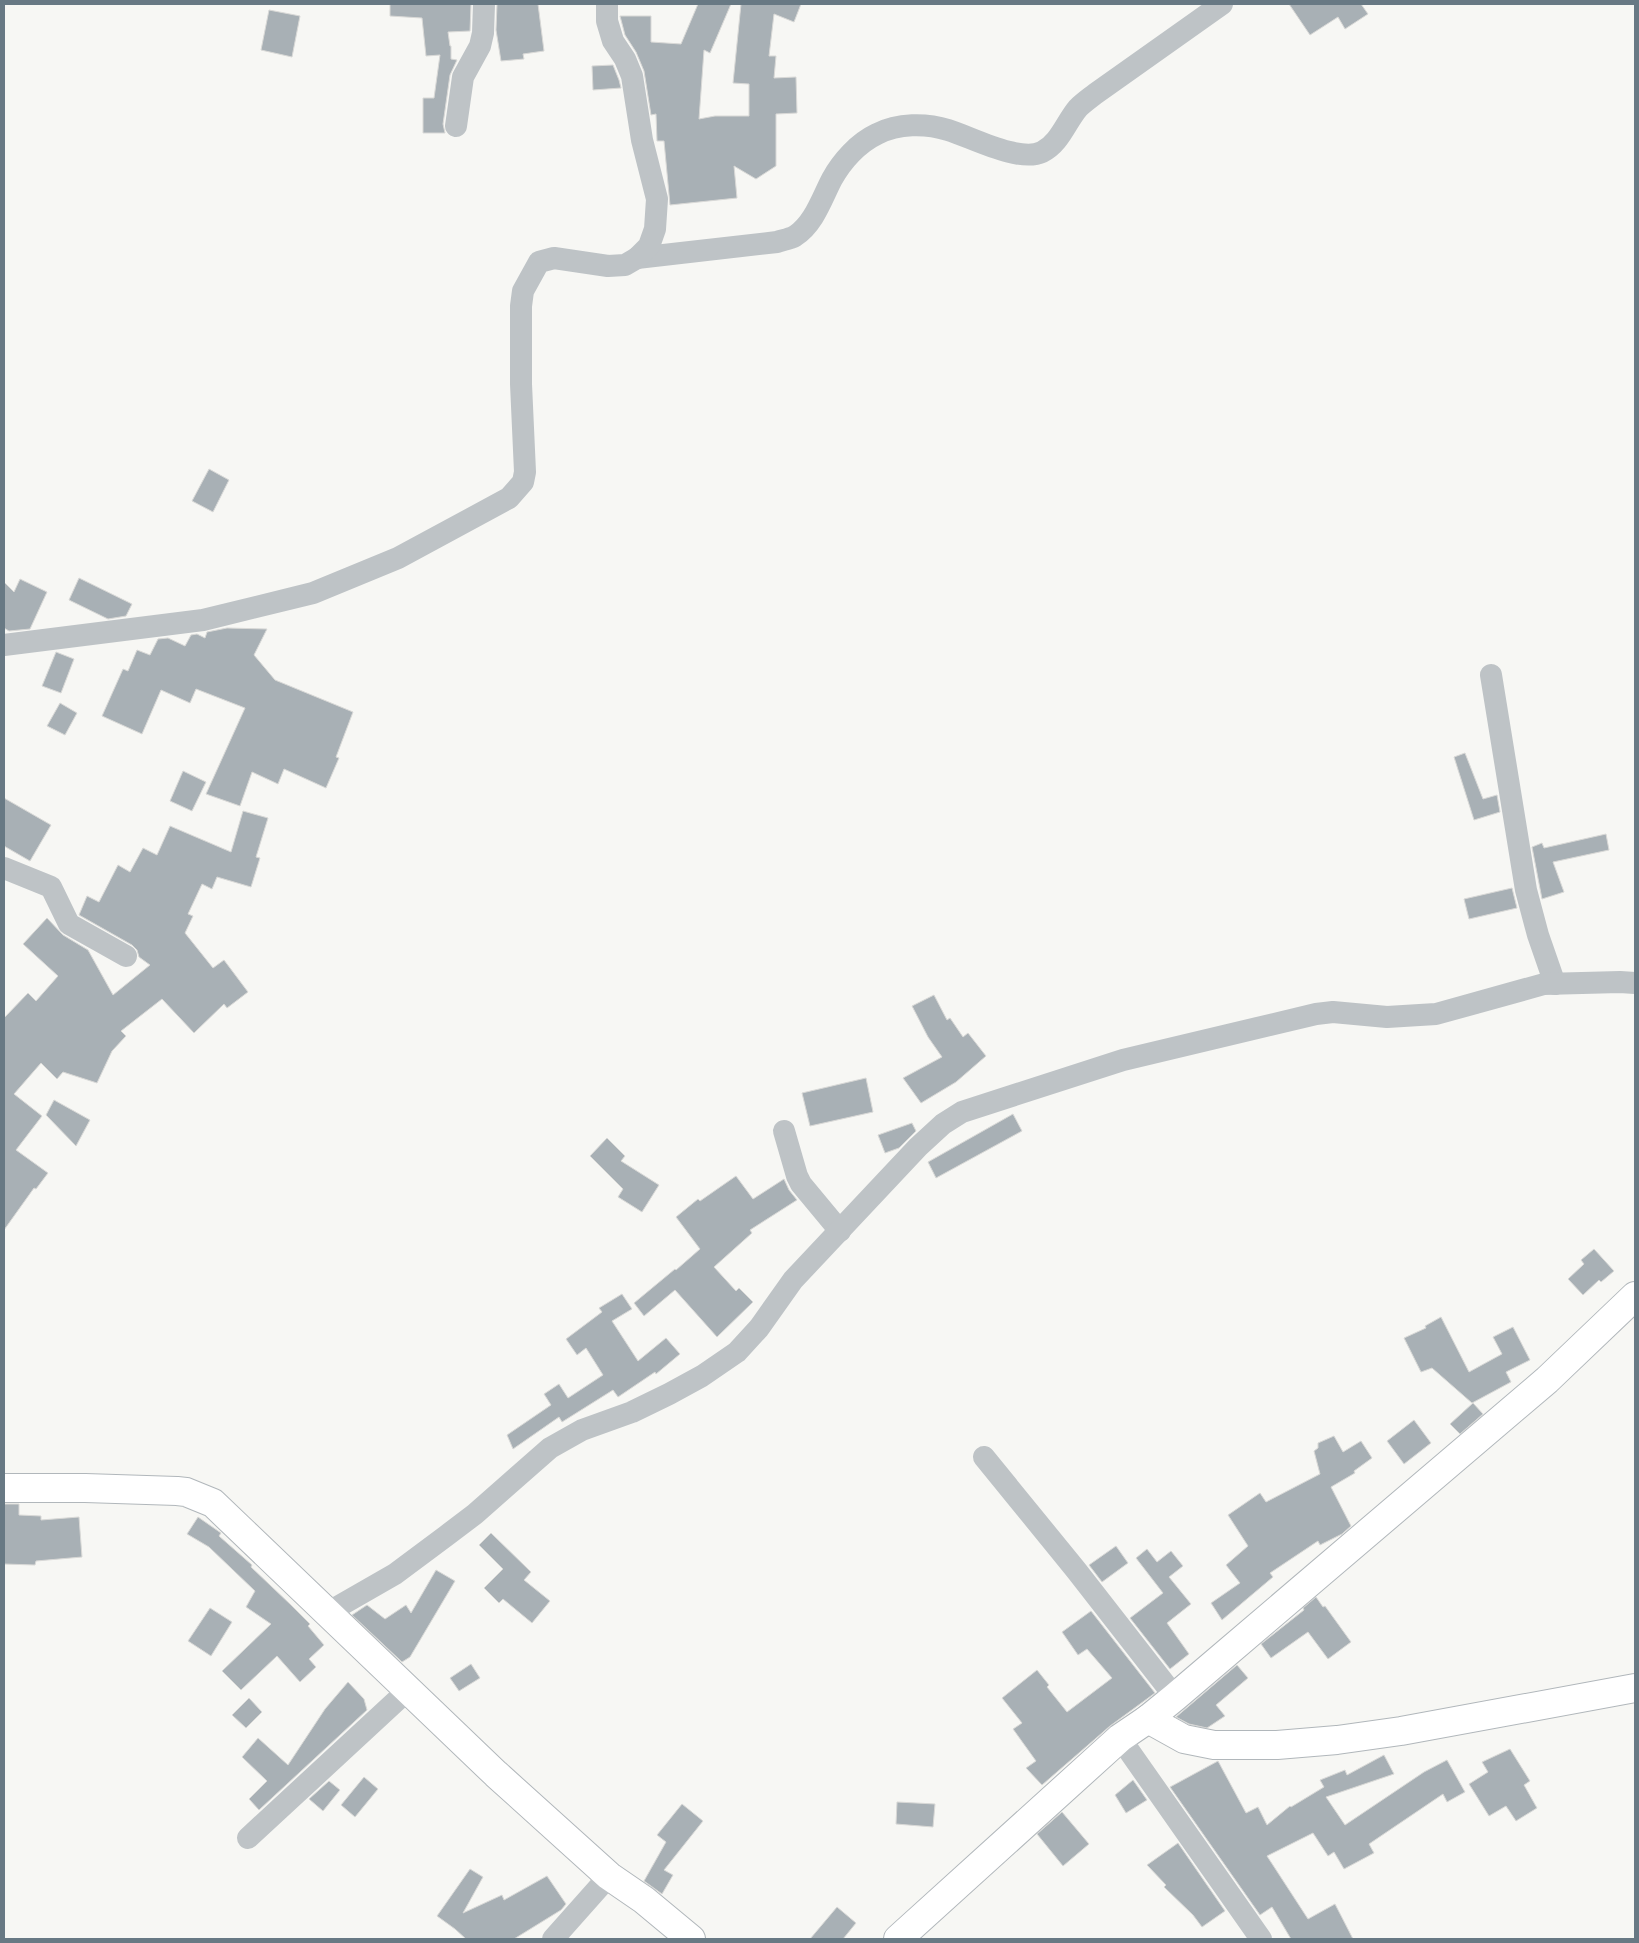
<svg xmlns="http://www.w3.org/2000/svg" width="1639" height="1943" font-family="'Work Sans',sans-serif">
<rect width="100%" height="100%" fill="#f7f7f4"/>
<g fill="#a8b0b5" stroke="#d9d9d7">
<path d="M390 4H471L470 31 448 32 450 46H451V59L457 60 450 75 443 124 445 133H423V98H434L440 55 426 56 422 18 390 16Z"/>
<path d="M497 4H538L544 51 523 54 524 59 501 61 496 30Z"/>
<path d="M698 4H731L710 53 704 50 699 119 715 116H749V84L733 83 741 4H801L794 22 774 14 769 56H776L774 78 796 77 797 113 776 114V166L756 179 734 166 737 198 670 205 664 141H657L656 114 651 115 644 71 636 52 625 35 620 16H651V42L681 44Z"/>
<path d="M1289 4H1361L1368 14 1345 29 1338 17 1310 35Z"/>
<path d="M269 10 300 16 292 57 261 50Z"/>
<path d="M613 65 619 80 621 88 593 90 592 66Z"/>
<path d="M209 469 229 480 213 512 192 501Z"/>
<path d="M79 578 132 604 126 616 108 619 69 600Z"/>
<path d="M20 579 47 592 30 629 9 631 4 628V582L14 592Z"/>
<path d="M227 628 267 629 254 655 275 680 353 712 336 757 339 758 326 788 284 769 278 784 252 772 240 806 206 794 245 708 196 689 190 703 161 690 142 734 102 716 123 669 128 671 137 650 150 655 158 639 168 638 185 646 191 635 197 634 205 638 207 632Z"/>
<path d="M56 652 74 659 61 693 42 686Z"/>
<path d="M60 703 77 713 65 735 47 726Z"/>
<path d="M1465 753 1483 799 1497 795 1500 812 1474 820 1454 757Z"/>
<path d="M183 771 206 782 192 811 170 801Z"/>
<path d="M4 798 51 825 30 861 4 846Z"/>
<path d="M243 811 268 818 256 857 260 858 251 887 217 877 212 889 202 884 188 914 193 916 185 933 213 968 224 960 248 992 227 1008 224 1004 194 1033 162 999 121 1031 126 1036 112 1051 97 1083 63 1072 57 1079 41 1063 14 1094 42 1116 16 1150 48 1173 36 1189 34 1188 4 1230V1018L28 993 36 1001 58 976 23 944 47 918 63 935 88 950 113 995 150 965 139 957 137 950 132 945 79 915 87 896 99 902 118 865 130 872 143 848 157 855 170 826 231 852Z"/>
<path d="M1606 834 1609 850 1553 862 1564 892 1542 899 1532 847 1542 843 1544 848Z"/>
<path d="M1512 888 1517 908 1469 919 1464 899Z"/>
<path d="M934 995 947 1020 950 1018 963 1037 968 1033 986 1056 956 1082 921 1103 903 1078 942 1057 928 1037 912 1006Z"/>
<path d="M866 1078 873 1112 810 1126 802 1093Z"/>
<path d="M54 1100 90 1120 76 1146 46 1115Z"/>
<path d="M1013 1114 1022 1131 936 1178 928 1162Z"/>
<path d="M912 1123 916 1131 899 1148 885 1153 878 1135Z"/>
<path d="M607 1138 625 1156 621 1161 659 1185 642 1212 618 1197 623 1189 590 1156Z"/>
<path d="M736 1176 753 1199 784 1179 789 1190 797 1200 750 1230 752 1233 714 1267 736 1291 739 1288 753 1302 717 1337 675 1290 644 1316 634 1303 675 1269 676 1270 700 1249 676 1217 698 1199 700 1201Z"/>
<path d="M1594 1249 1614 1271 1601 1282 1599 1280 1583 1295 1568 1279 1584 1264 1581 1260Z"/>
<path d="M622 1294 632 1309 612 1321 638 1361 666 1338 680 1354 656 1374 655 1372 618 1397 613 1390 562 1422 559 1417 513 1449 507 1435 551 1405 544 1394 559 1384 568 1398 603 1375 586 1348 577 1355 566 1339 602 1312 599 1308Z"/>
<path d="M1441 1317 1469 1372 1502 1354 1493 1337 1513 1327 1530 1360 1506 1372 1511 1382 1472 1403 1432 1368 1421 1372 1404 1338 1426 1328 1425 1326Z"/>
<path d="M1473 1403 1483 1414 1460 1434 1450 1424Z"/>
<path d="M1414 1420 1431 1443 1404 1464 1387 1441Z"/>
<path d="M1334 1436 1343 1452 1361 1441 1372 1458 1354 1471 1355 1473 1331 1487 1351 1526 1342 1534 1320 1545 1318 1541 1270 1573 1273 1577 1222 1620 1211 1603 1240 1583 1226 1565 1248 1546 1228 1515 1260 1493 1266 1502 1320 1474 1314 1451 1318 1448V1443Z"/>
<path d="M4 1504H19V1515L41 1516V1520L79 1517 82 1557 36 1561 35 1565 4 1564Z"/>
<path d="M198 1517 221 1533 219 1536 252 1565 251 1567 291 1605 310 1624 308 1626 324 1645 309 1659 316 1667 300 1682 277 1656 241 1690 222 1671 271 1624 246 1607 255 1591 209 1547 187 1534Z"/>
<path d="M491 1533 531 1572 524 1580 550 1601 532 1623 503 1599 499 1603 484 1588 503 1569 479 1545Z"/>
<path d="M1116 1546 1128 1563 1102 1582 1089 1565Z"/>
<path d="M1147 1549 1157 1562 1171 1551 1183 1566 1169 1577 1191 1604 1167 1623 1189 1654 1170 1669 1130 1618 1163 1593 1136 1558Z"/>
<path d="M436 1570 455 1581 410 1657 402 1662 352 1615 367 1605 385 1619 406 1605 411 1613Z"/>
<path d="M1316 1597 1323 1607 1325 1606 1351 1642 1328 1659 1308 1632 1271 1658 1261 1644 1304 1610 1303 1608Z"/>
<path d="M210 1608 232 1622 211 1656 188 1641Z"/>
<path d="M1091 1611 1155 1693 1110 1726 1042 1785 1026 1768 1036 1761 1013 1729 1022 1723 1002 1698 1037 1670 1049 1685 1047 1687 1067 1712 1112 1678 1087 1649 1078 1655 1062 1632Z"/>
<path d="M471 1664 480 1678 459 1691 450 1678Z"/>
<path d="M1237 1665 1248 1678 1216 1705 1225 1716 1207 1728 1189 1724 1176 1717Z"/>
<path d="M348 1682 364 1699 367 1710 259 1810 249 1799 267 1781 242 1757 258 1738 288 1765 325 1709Z"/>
<path d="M249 1698 262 1712 246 1728 232 1715Z"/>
<path d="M1510 1749 1530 1781 1524 1785 1537 1808 1516 1821 1506 1806 1489 1816 1469 1784 1488 1772 1482 1762Z"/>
<path d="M1384 1755 1394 1774 1326 1797 1345 1825 1424 1772 1447 1760 1465 1792 1447 1802 1443 1794 1369 1844 1374 1853 1344 1869 1334 1852 1328 1856 1313 1833 1267 1856 1308 1919 1335 1904 1353 1939H1291L1272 1907 1260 1915 1170 1787 1218 1761 1246 1813 1258 1807 1267 1825 1290 1806 1291 1807 1324 1787 1320 1780 1345 1770 1347 1775Z"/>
<path d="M364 1777 378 1789 355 1817 341 1805Z"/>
<path d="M1133 1780 1147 1800 1126 1813 1115 1795Z"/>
<path d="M329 1781 340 1790 323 1811 309 1799Z"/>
<path d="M897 1802 935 1804 933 1827 896 1824Z"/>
<path d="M682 1804 703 1821 664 1870 673 1875 662 1894 644 1881 666 1842 657 1835Z"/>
<path d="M1062 1812 1089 1844 1063 1866 1037 1834Z"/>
<path d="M1178 1843 1225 1911 1202 1927 1193 1915 1164 1887 1166 1885 1147 1865Z"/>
<path d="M470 1869 483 1877 463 1913 502 1895 504 1900 547 1876 566 1904 561 1910 514 1939H466L455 1929 437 1916Z"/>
<path d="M837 1907 856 1923 843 1939H810Z"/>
</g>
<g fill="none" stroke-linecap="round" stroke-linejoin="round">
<g stroke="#b1b7bb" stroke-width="30">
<g id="secondary">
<path d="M4 1488H85L177 1491 186 1492 213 1503 496 1774 609 1876 644 1900 691 1939"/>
<path d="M1148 1719 1184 1739 1214 1745H1277L1337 1740 1401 1731 1635 1688"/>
<path d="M898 1939 1120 1738 1148 1719 1175 1697 1547 1380 1635 1296"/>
</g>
</g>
<g stroke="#bec3c6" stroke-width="22">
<path d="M456 126 463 77 480 46 483 33 484 4"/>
<path d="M637 258 777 242C783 240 790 239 795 236 814 224 822 198 832 179 842 161 858 143 877 134 898 123 926 123 948 130 971 137 1019 163 1042 152 1060 143 1066 122 1078 108 1083 103 1090 98 1095 94L1222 4"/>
<path d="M4 645 203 620 313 593 398 558 509 498 523 482 525 472 521 384V306L523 291 539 262 554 258 608 266 625 265 637 258 649 246 655 229 657 199 642 140 632 76 625 59 613 41 607 21V4"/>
<path d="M1491 675 1526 890 1538 935 1555 984"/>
<path d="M4 868 51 887 69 924 126 956"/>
<path d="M784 1131 797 1176 801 1184 840 1231"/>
<path d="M984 1457 1076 1570 1175 1697"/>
<path d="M327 1613 395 1574 446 1536 475 1514 550 1448 582 1430 632 1412 669 1394 702 1376 737 1352 759 1328 793 1280 918 1147 943 1124 962 1112 1123 1060 1316 1014 1333 1012 1387 1017 1436 1014 1544 984 1620 982 1635 983"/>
<path d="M1120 1738 1261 1939"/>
<path d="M248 1838 408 1690"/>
<path d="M553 1939 609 1876"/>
</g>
<use href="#secondary" stroke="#fff" stroke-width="28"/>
</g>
<rect width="1639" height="1943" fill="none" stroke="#687984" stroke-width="10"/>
</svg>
